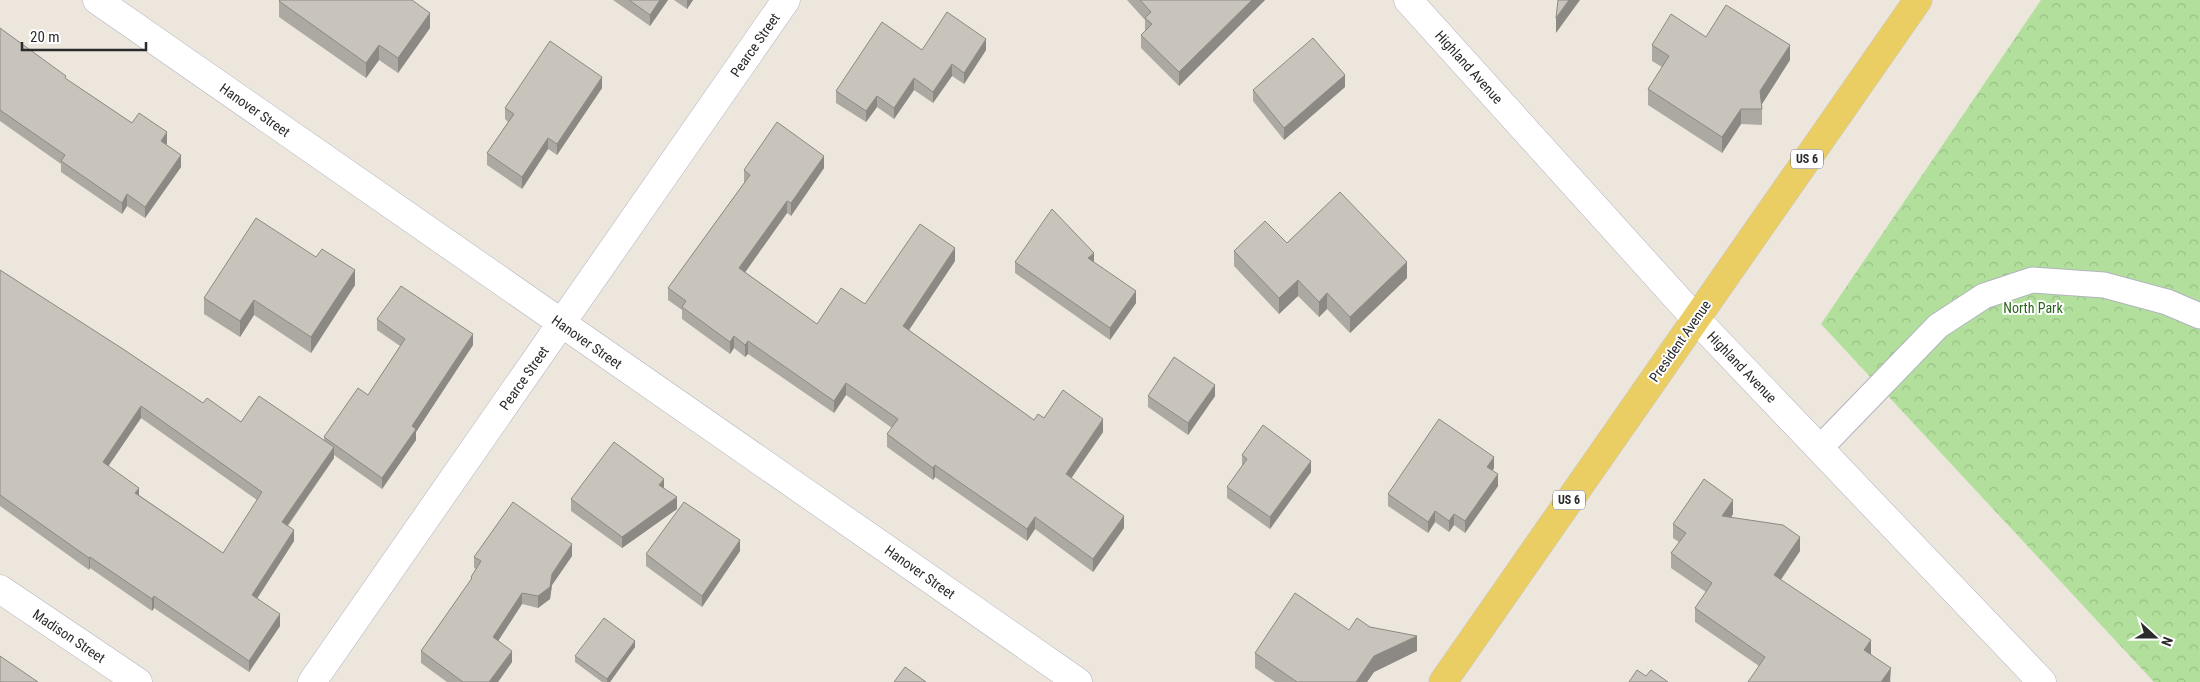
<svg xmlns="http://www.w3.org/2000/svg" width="2200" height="682" font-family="'Roboto Condensed',sans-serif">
<defs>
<pattern id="park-crowns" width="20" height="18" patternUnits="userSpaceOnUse" patternTransform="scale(1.25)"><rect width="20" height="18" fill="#b2e09c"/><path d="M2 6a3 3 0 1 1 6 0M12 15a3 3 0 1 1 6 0" fill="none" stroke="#99c087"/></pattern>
</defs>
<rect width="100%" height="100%" fill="#ece6dd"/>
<path fill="url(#park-crowns)" d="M2041 0H2200V682H2154L1821 324Z"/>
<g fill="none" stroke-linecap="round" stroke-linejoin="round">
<g stroke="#b1b4be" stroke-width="27">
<path id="service" d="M1820 448 1938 326 1984 296 2032 280 2104 285 2167 302 2200 316"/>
</g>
<g stroke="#b1b4be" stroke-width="29">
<g id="minor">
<path d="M97 0 1078 682"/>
<path d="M0 589 138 682"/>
<path d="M312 682 786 0"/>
</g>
</g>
<g stroke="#b1b4be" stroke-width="29">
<path id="tertiary" d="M1408 0 1695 318 2042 682"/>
</g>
<g stroke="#c8c8c8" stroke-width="29">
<path id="primary" d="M1443 682 1918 0"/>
</g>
<use href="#service" stroke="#fff" stroke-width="25"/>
<use href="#minor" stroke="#fff" stroke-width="28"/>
<use href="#tertiary" stroke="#fff" stroke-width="28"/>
<use href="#primary" stroke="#ebce63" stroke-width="28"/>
</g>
<g fill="#aca9a2" fill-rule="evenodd">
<path d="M613 0H668L650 26Z"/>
<path d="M674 0H693L687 9Z"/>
<path d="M1127 0H1265L1179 86 1141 48V35L1145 31V20Z"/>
<path d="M279 1 430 28 398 73 379 60 366 78 279 17Z"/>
<path d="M0 28 66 79 132 123 167 143 166 145 181 167 145 218 127 206 122 214 61 172V164L0 121Z"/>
<path d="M1706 37 1790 60 1762 104V125L1741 124 1722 153 1648 105V89L1662 67 1652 61V45Z"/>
<path d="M922 50H986L964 84 952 76 933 103 914 90 894 119 877 107 866 122 836 103V91Z"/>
<path d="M1345 87 1284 140 1253 101V90Z"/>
<path d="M602 88 557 155 548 149 522 189 487 165V153L508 122 505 119V108Z"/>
<path d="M824 168 791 216 787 213 745 272 817 324 865 304 955 261 909 330 1034 420 1044 418 1103 432 1071 478 1124 528 1093 572 1035 529 1027 541 935 477 933 480 887 447V434L892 428 846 395 834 413 748 354 745 357 734 348 730 354 682 319V310L668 300V288L744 183V170Z"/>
<path d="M1287 243 1407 278 1350 333 1327 309 1319 317 1298 296 1279 314 1234 266V251Z"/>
<path d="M1015 262 1136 303 1110 340 1015 273Z"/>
<path d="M0 270 203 403 241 422 324 440V437L368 395 400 346 377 330V319L473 345 416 432V440L382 489 334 455V458L288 526 294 541 257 599 280 626 249 672 154 608 152 611 90 568 89 570 0 506ZM141 418 257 500 223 553 139 495 108 466Z"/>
<path d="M355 285 311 353 254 315 240 337 204 314V298Z"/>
<path d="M1148 396H1215L1188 435 1148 407Z"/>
<path d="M1242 455 1311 472 1270 529 1227 498V487L1242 467Z"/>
<path d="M1494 468 1492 471 1498 486 1465 533 1454 525 1449 532 1435 522 1428 533 1388 506V494Z"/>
<path d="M664 488 677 509 622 548 571 511V499Z"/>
<path d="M1733 514 1731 518 1800 551 1781 580 1871 654 1891 682 1759 666 1695 622V608L1706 592 1671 568V553L1679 542 1673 538V524Z"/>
<path d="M740 551 702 607 646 566V554Z"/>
<path d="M572 556 552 585 550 599 538 608 522 604 498 641 512 662 498 682H447L421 663V651L471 580V577L476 569 474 568V557Z"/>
<path d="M1370 627 1417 651 1374 672 1367 682H1275L1255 668V653L1349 630Z"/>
<path d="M635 647 610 682H602L575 662V656Z"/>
</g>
<g fill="#8c8984">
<path d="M660 0H668L650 26V15Z"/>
<path d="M687 0H693L687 9Z"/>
<path d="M1252 0H1265L1179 86V72Z"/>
<path d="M1569 0H1580L1556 33V18Z"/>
<path d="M430 13V28L398 73V58Z"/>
<path d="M986 39V50L964 84V73Z"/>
<path d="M379 45V60L366 78V63Z"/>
<path d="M1790 45V60L1760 107V91Z"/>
<path d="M952 64V76L933 103V92Z"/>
<path d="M1345 75V87L1284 140V128Z"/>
<path d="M602 77V88L557 155V144Z"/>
<path d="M914 78V90L894 119V108Z"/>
<path d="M877 96V107L866 122V111Z"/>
<path d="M1741 109V124L1722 153V137Z"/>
<path d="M167 132V143L161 153V141Z"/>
<path d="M548 138V149L522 189V177Z"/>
<path d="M181 155V167L145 218V207Z"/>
<path d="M824 156V168L791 216V203Z"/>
<path d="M127 194V206L122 214V203Z"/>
<path d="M787 201V213L739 281V268Z"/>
<path d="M955 248V261L903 339V326Z"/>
<path d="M1094 253V265L1088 258Z"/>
<path d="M1407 262V278L1350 333V317Z"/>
<path d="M355 270V285L311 353V337Z"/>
<path d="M1298 280V296L1279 314V298Z"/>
<path d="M1136 291V303L1110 340V328Z"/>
<path d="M1327 293V309L1319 317V302Z"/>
<path d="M254 300V315L240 337V321Z"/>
<path d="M473 334V345L416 432V440L382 489V478L412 426Z"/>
<path d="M734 336V348L730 354V342Z"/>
<path d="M748 341V354L745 357V345Z"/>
<path d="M846 383V395L834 413V401Z"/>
<path d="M1215 385V396L1188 435V423Z"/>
<path d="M141 406V418L103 474V462Z"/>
<path d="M1103 419V432L1066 486V474Z"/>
<path d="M334 447V458L282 533V522Z"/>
<path d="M1494 457V468L1487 479V467Z"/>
<path d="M1311 461V472L1270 529V517Z"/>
<path d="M935 465V477L933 480V468Z"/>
<path d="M1498 474V486L1465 533V521Z"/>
<path d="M664 479V490L659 485Z"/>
<path d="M139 488V499L135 493Z"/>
<path d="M677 497V509L622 548V537Z"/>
<path d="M1733 500V514L1722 530V516Z"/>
<path d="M1435 511V522L1428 533V522Z"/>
<path d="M1454 514V525L1449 532V521Z"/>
<path d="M1124 516V528L1093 572V559Z"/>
<path d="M1035 517V529L1027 541V529Z"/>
<path d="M294 530V541L252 606V595Z"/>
<path d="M1800 537V551L1774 589V575Z"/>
<path d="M740 540V551L702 607V596Z"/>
<path d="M572 544V556L552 585 550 599 538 608V596L552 574Z"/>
<path d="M90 557V568L89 570V558Z"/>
<path d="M522 593V604L493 649V637Z"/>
<path d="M154 596V608L152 611V599Z"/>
<path d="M280 614V626L249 672V661Z"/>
<path d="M1417 636V651L1374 672 1367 682H1356L1374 656Z"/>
<path d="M1871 640V655L1864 650Z"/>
<path d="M635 641V647L610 682H607V679Z"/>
<path d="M512 651V662L498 682H489Z"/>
<path d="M1891 668 1890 682H1881Z"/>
</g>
<g fill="#c8c4bc" stroke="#8c8984" fill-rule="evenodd">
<path d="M280 0H412L430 13 398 58 379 45 366 63 279 1Z"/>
<path d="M629 0H660L650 15Z"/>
<path d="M1140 0H1252L1179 72 1141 35 1152 24 1145 18 1151 12Z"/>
<path d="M1558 0H1569L1556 18Z"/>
<path d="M1726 5 1790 45 1760 91 1762 109H1741L1722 137 1648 89 1669 56 1652 45 1671 14 1706 37Z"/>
<path d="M947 12 986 39 964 73 952 64 933 92 914 78 894 108 877 96 866 111 836 91 882 22 922 50Z"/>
<path d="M0 28 66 76 65 78 132 123 139 113 167 132 161 141 181 155 145 207 127 194 122 203 61 161 65 155 0 110Z"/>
<path d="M1313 38 1345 75 1284 128 1253 90Z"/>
<path d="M550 41 602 77 557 144 548 138 522 177 487 153 514 114 505 108Z"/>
<path d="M777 122 824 156 791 203 787 201 739 268 817 324 841 288 865 304 920 224 955 248 903 326 1034 420 1038 414 1044 418 1063 390 1103 419 1066 474 1124 516 1093 559 1035 517 1027 529 935 465 933 468 887 434 898 419 846 383 834 401 748 341 745 345 734 336 730 342 682 307 686 301 668 288 750 175 744 170Z"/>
<path d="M1340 192 1407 262 1350 317 1327 293 1319 302 1298 280 1279 298 1234 251 1265 221 1287 243Z"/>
<path d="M1052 209 1094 253 1088 258 1136 291 1110 328 1015 262Z"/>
<path d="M256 218 316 257 322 249 355 270 311 337 254 300 240 321 204 298Z"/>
<path d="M0 270 123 349 203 403 207 398 241 422 259 396 334 447 282 522 294 530 252 595 280 614 249 661 154 596 152 599 90 557 89 558 0 495ZM141 406 262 492 223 553 135 493 139 488 103 462Z"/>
<path d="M401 286 473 334 412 426 416 429 382 478 324 437 358 388 368 395 405 339 377 319Z"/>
<path d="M1174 357 1215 385 1188 423 1148 396Z"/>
<path d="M1439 419 1494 457 1487 467 1498 474 1465 521 1454 514 1449 521 1435 511 1428 522 1388 494Z"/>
<path d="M1263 425 1311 461 1270 517 1227 487 1247 459 1242 455Z"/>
<path d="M614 442 664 479 659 485 677 497 622 537 571 499Z"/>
<path d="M1704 479 1733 500 1722 516 1783 525 1800 537 1774 575 1871 640 1864 650 1891 668 1881 682H1748L1765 657 1695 608 1712 583 1671 553 1686 533 1673 524Z"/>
<path d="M513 502 572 544 552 574 550 587 538 596 522 593 493 637 512 651 489 682H463L421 651 472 578 471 577 481 561 474 557Z"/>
<path d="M684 502 740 540 702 596 646 554Z"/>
<path d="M1295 593 1349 630 1357 618 1370 627 1417 636 1374 656 1356 682H1297L1255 653Z"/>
<path d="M604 618 635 641 607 679 575 656Z"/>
<path d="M0 656 38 682H0Z"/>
<path d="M905 667 926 682H894Z"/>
<path d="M1637 670 1646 676 1651 670 1668 682H1629Z"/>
</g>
<g text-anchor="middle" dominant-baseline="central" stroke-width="4" stroke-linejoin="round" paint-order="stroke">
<g fill="#fff" stroke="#6b6b6b" stroke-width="1">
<rect x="1791" y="149.5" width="32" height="19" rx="4"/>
<rect x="1553" y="490.5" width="32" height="19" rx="4"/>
</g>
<g font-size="12" font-weight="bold" fill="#2b2b2b">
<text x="1807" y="159">US 6</text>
<text x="1569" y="500">US 6</text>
</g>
<g font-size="14" fill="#2b2b2b" stroke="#fff">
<text transform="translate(755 45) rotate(-55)">Pearce Street</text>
<text transform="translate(1469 67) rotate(48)">Highland Avenue</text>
<text transform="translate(255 110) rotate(35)">Hanover Street</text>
<text transform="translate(1680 341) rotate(-55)">President Avenue</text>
<text transform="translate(587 342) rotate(35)">Hanover Street</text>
<text transform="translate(1742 367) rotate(46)">Highland Avenue</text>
<text transform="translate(524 378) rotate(-55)">Pearce Street</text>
<text transform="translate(920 572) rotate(35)">Hanover Street</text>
<text transform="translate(69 636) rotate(34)">Madison Street</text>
</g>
<g font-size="14" fill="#2b651d" stroke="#fff">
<text x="2033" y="308">North Park</text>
</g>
</g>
<g transform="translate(2155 637) rotate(111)" stroke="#ffffff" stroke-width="4" paint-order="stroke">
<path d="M0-4L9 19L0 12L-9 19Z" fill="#2b2b2b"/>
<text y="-8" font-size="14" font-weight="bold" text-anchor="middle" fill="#2b2b2b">N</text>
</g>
<path d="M22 42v8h124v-8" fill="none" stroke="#2b2b2b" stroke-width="2.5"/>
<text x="30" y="42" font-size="15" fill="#2b2b2b" stroke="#ffffff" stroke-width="4" paint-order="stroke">20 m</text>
</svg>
